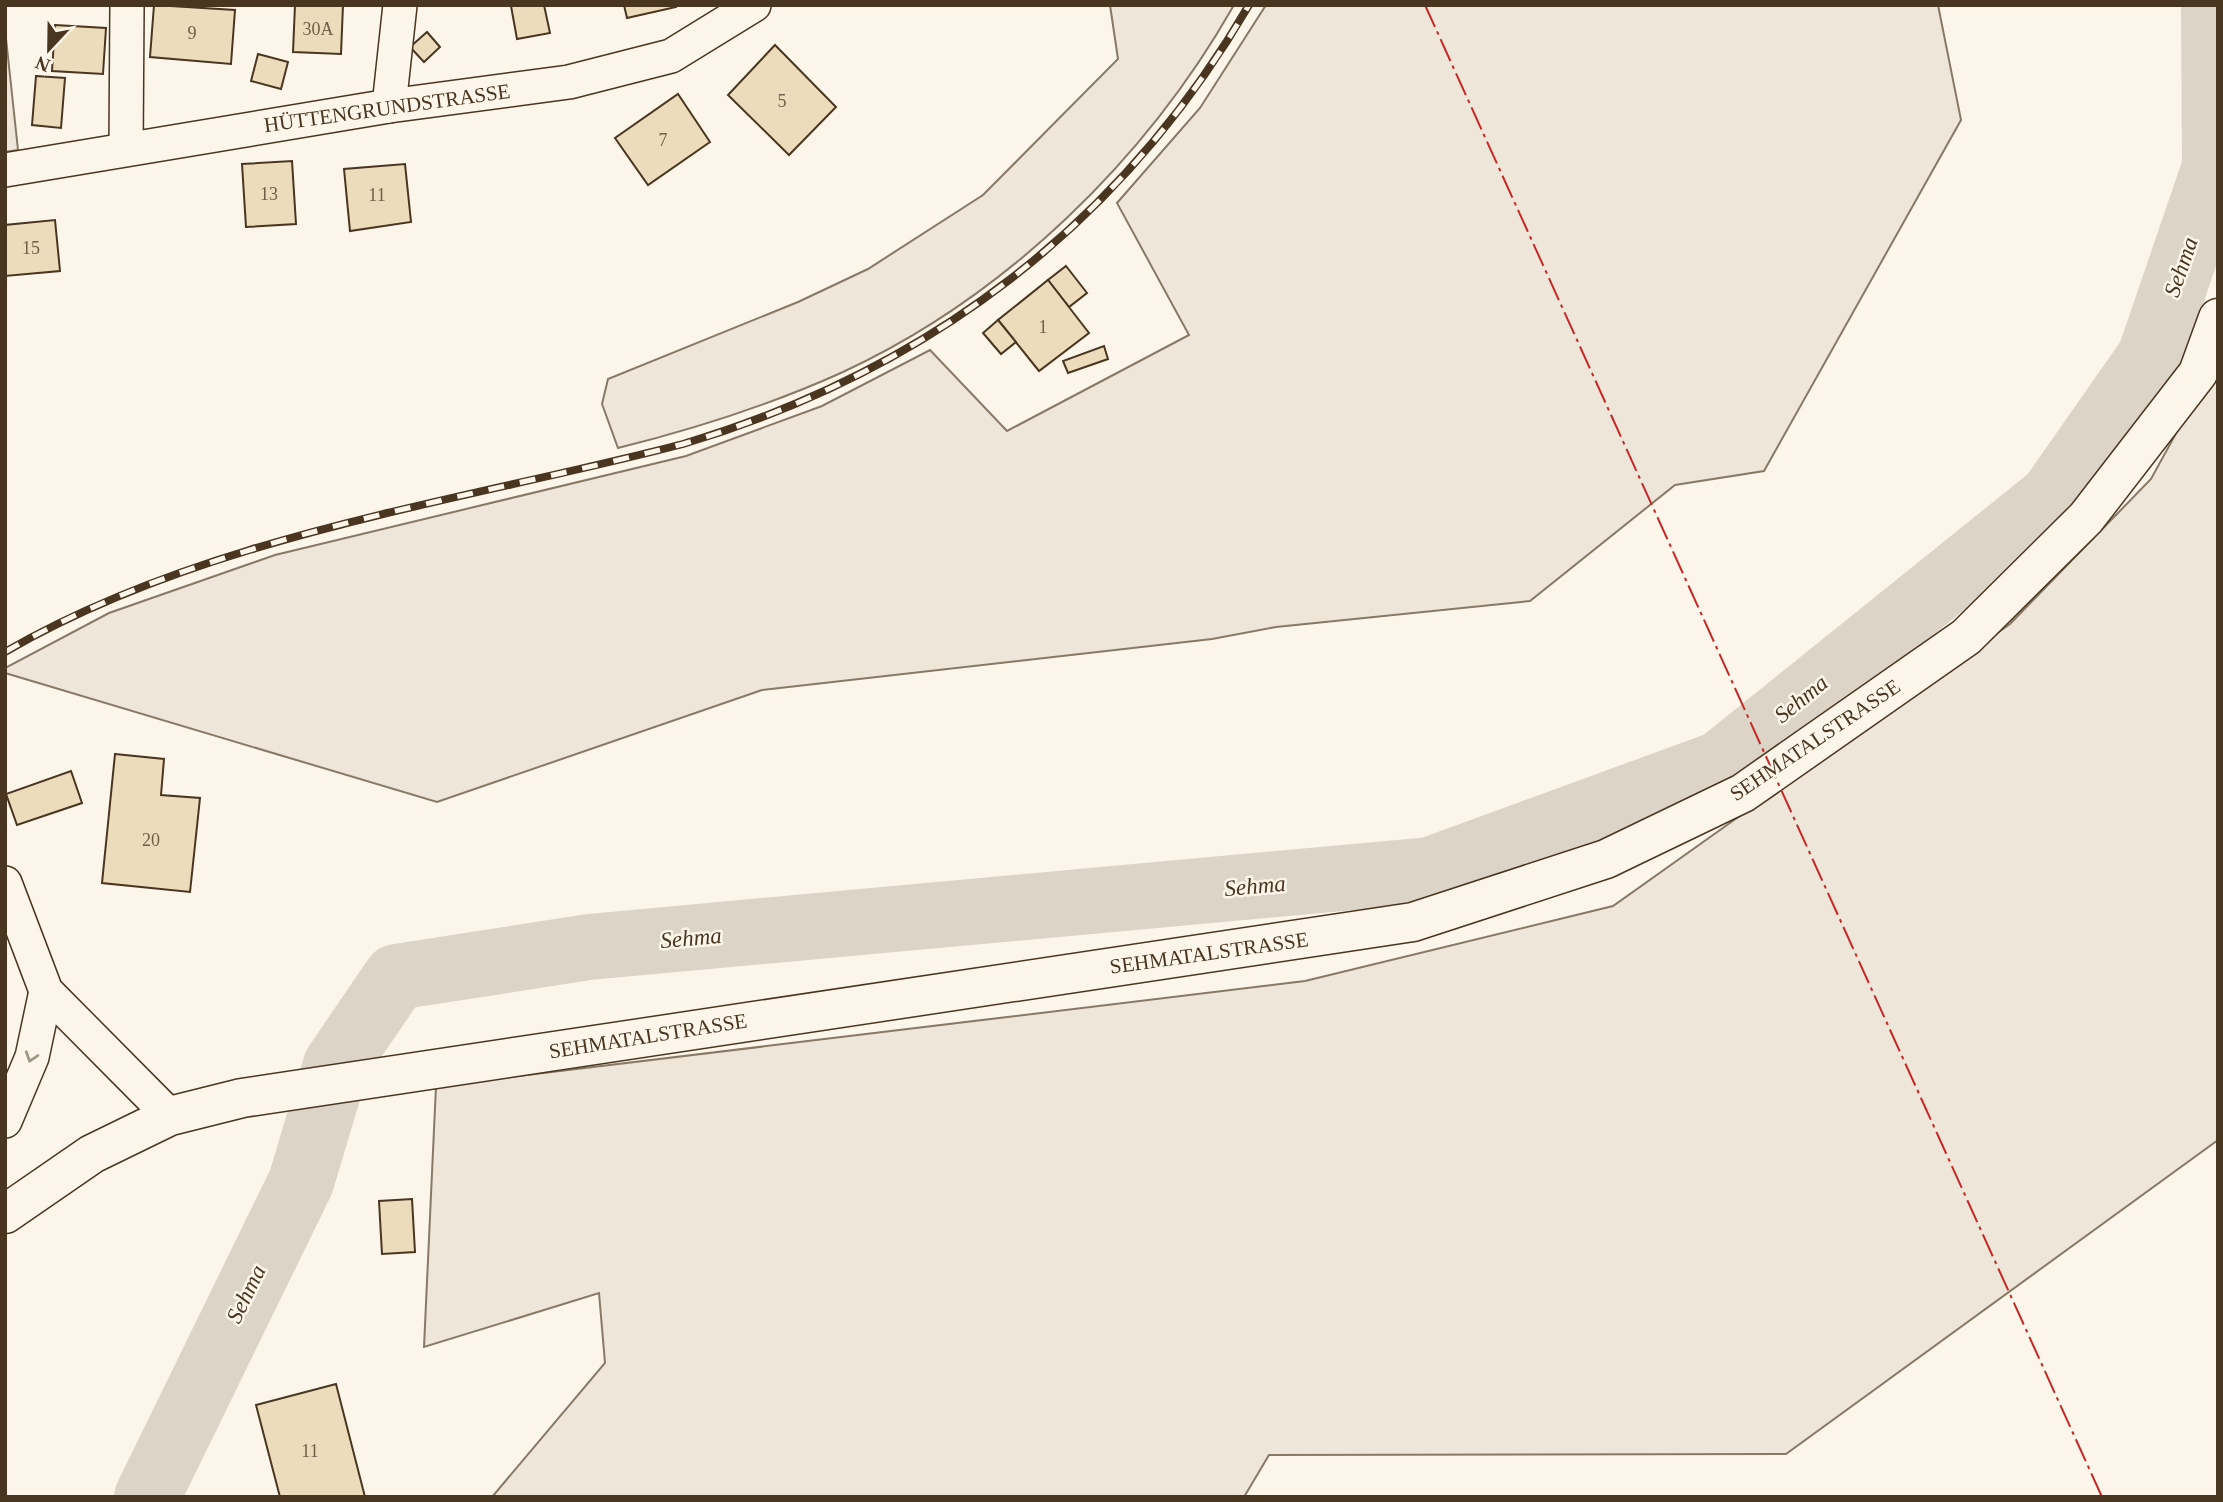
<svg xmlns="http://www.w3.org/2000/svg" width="2223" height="1502" font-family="Georgia,serif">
<rect width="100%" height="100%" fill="#fbf6e9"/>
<g fill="#ede6d9" stroke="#887966" stroke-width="2">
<path d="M1110 5H1234C1146 160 1005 297 843 372 770 405 695 429 618 448L602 404 608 379 798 302 868 269 983 195 1118 59Z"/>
<path d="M1266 5H1938L1961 120 1764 471 1675 485 1530 601 1276 627 1212 639 762 690 437 802 5 673V668L109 613 275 555 686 456 822 406 930 350 1007 431 1189 335 1117 203 1200 108Z"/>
<path d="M5 29 18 150 5 152Z"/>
<path d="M2218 357V1140L1786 1454 1269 1455 1244 1497H492L605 1363 599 1293 424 1347 436 1086 1305 981 1613 906 2010 624 2151 479Z"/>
</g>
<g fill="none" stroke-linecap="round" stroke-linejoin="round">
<path stroke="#dcd4c6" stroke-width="66" d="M147 1497 301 1182 336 1065 396 977 589 947 1430 870 1720 764 2052 497 2150 357 2215 167 2214 5"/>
</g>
<g fill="#ecdcbc" stroke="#4a3520" stroke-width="2">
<path d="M154 5 235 10 231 64 150 57Z"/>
<path d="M295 5H343L341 54 293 52Z"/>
<path d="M544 5 550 33 517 39 511 6Z"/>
<path d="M624 5H676V7L627 18Z"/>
<path d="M55 25 106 28 103 74 52 71Z"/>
<path d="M427 32 440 47 424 62 410 47Z"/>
<path d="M775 45 836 107 789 155 728 95Z"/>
<path d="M258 54 288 62 281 89 251 81Z"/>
<path d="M36 76 65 78 61 128 32 125Z"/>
<path d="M678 94 710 142 648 185 615 138Z"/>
<path d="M292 161 296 224 246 227 242 164Z"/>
<path d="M405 164 411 222 350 231 344 169Z"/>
<path d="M55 220 60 271 5 276V225Z"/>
<path d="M1066 266 1087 293 1069 307 1048 280Z"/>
<path d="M1048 280 1089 333 1039 371 998 320Z"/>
<path d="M998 320 1016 342 1001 354 983 333Z"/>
<path d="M1104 346 1108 359 1068 373 1063 361Z"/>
<path d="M115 754 164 759 161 795 200 798 190 892 102 883Z"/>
<path d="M71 771 82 803 17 825 6 794Z"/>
<path d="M412 1199 415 1252 382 1254 379 1201Z"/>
<path d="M336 1384 365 1497H280L256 1405Z"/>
</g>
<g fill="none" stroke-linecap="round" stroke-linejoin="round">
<g stroke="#4a3520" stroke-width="36">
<g id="street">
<path d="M389 106 400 5"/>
<path d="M126 149 127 5"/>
<path d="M5 170 389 106 569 82 671 56 754 5"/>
<path d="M5 883 46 991 170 1116"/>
<path d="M5 1121 32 1057 46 991"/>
</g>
</g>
<g stroke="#4a3520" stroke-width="41">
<path id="secondary" d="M5 1214 92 1154 170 1116 242 1098 1413 922 1606 859 1743 793 1966 637 2086 518 2198 373 2218 318"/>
</g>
<use href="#street" stroke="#fbf6e9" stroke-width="33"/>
<use href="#secondary" stroke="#fbf6e9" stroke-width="38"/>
<g stroke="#4a3520" stroke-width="8">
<path id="rail" d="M5 652C207 535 459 502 683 444 927 371 1120 226 1249 5"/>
</g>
<use href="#rail" stroke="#fbf6e9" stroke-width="5" stroke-dasharray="16" stroke-linecap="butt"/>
<path stroke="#c62828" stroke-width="2" stroke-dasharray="24 5 3.5 5" stroke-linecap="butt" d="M1425 5 2102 1497"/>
</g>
<defs><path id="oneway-chevron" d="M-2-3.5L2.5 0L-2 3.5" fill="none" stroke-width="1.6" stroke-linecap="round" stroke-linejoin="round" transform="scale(1.75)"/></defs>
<use stroke="#a29684" href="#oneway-chevron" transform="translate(31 1057) rotate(108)"/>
<g text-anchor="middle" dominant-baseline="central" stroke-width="5" stroke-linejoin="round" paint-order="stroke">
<g font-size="18" fill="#725f47">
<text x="318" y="29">30A</text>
<text x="192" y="33">9</text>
<text x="782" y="101">5</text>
<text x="663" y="140">7</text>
<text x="269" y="194">13</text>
<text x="377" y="195">11</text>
<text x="31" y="248">15</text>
<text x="1043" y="327">1</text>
<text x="151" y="840">20</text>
<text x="310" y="1451">11</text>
</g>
<g font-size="21" fill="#4a3520" stroke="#fbf6e9">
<text transform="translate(387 108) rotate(-8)">HÜTTENGRUNDSTRASSE</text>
<text transform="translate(1815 740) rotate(-34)">SEHMATALSTRASSE</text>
<text transform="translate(1209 953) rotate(-8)">SEHMATALSTRASSE</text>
<text transform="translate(648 1036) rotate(-9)">SEHMATALSTRASSE</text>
</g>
<g font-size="23" font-style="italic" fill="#4a3520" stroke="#fbf6e9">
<text transform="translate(2181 267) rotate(-71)">Sehma</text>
<text transform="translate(1801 699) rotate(-39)">Sehma</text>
<text transform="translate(1255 886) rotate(-5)">Sehma</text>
<text transform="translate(691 938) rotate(-5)">Sehma</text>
<text transform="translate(246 1294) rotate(-64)">Sehma</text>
</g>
</g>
<rect width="2223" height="1502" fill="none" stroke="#4a3520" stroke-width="14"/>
<g transform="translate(49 49) rotate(202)" stroke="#fbf6e9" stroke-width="5" paint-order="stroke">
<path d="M0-5L12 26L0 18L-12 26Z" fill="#4a3520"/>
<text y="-10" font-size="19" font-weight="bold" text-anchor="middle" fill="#4a3520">N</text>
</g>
</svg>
